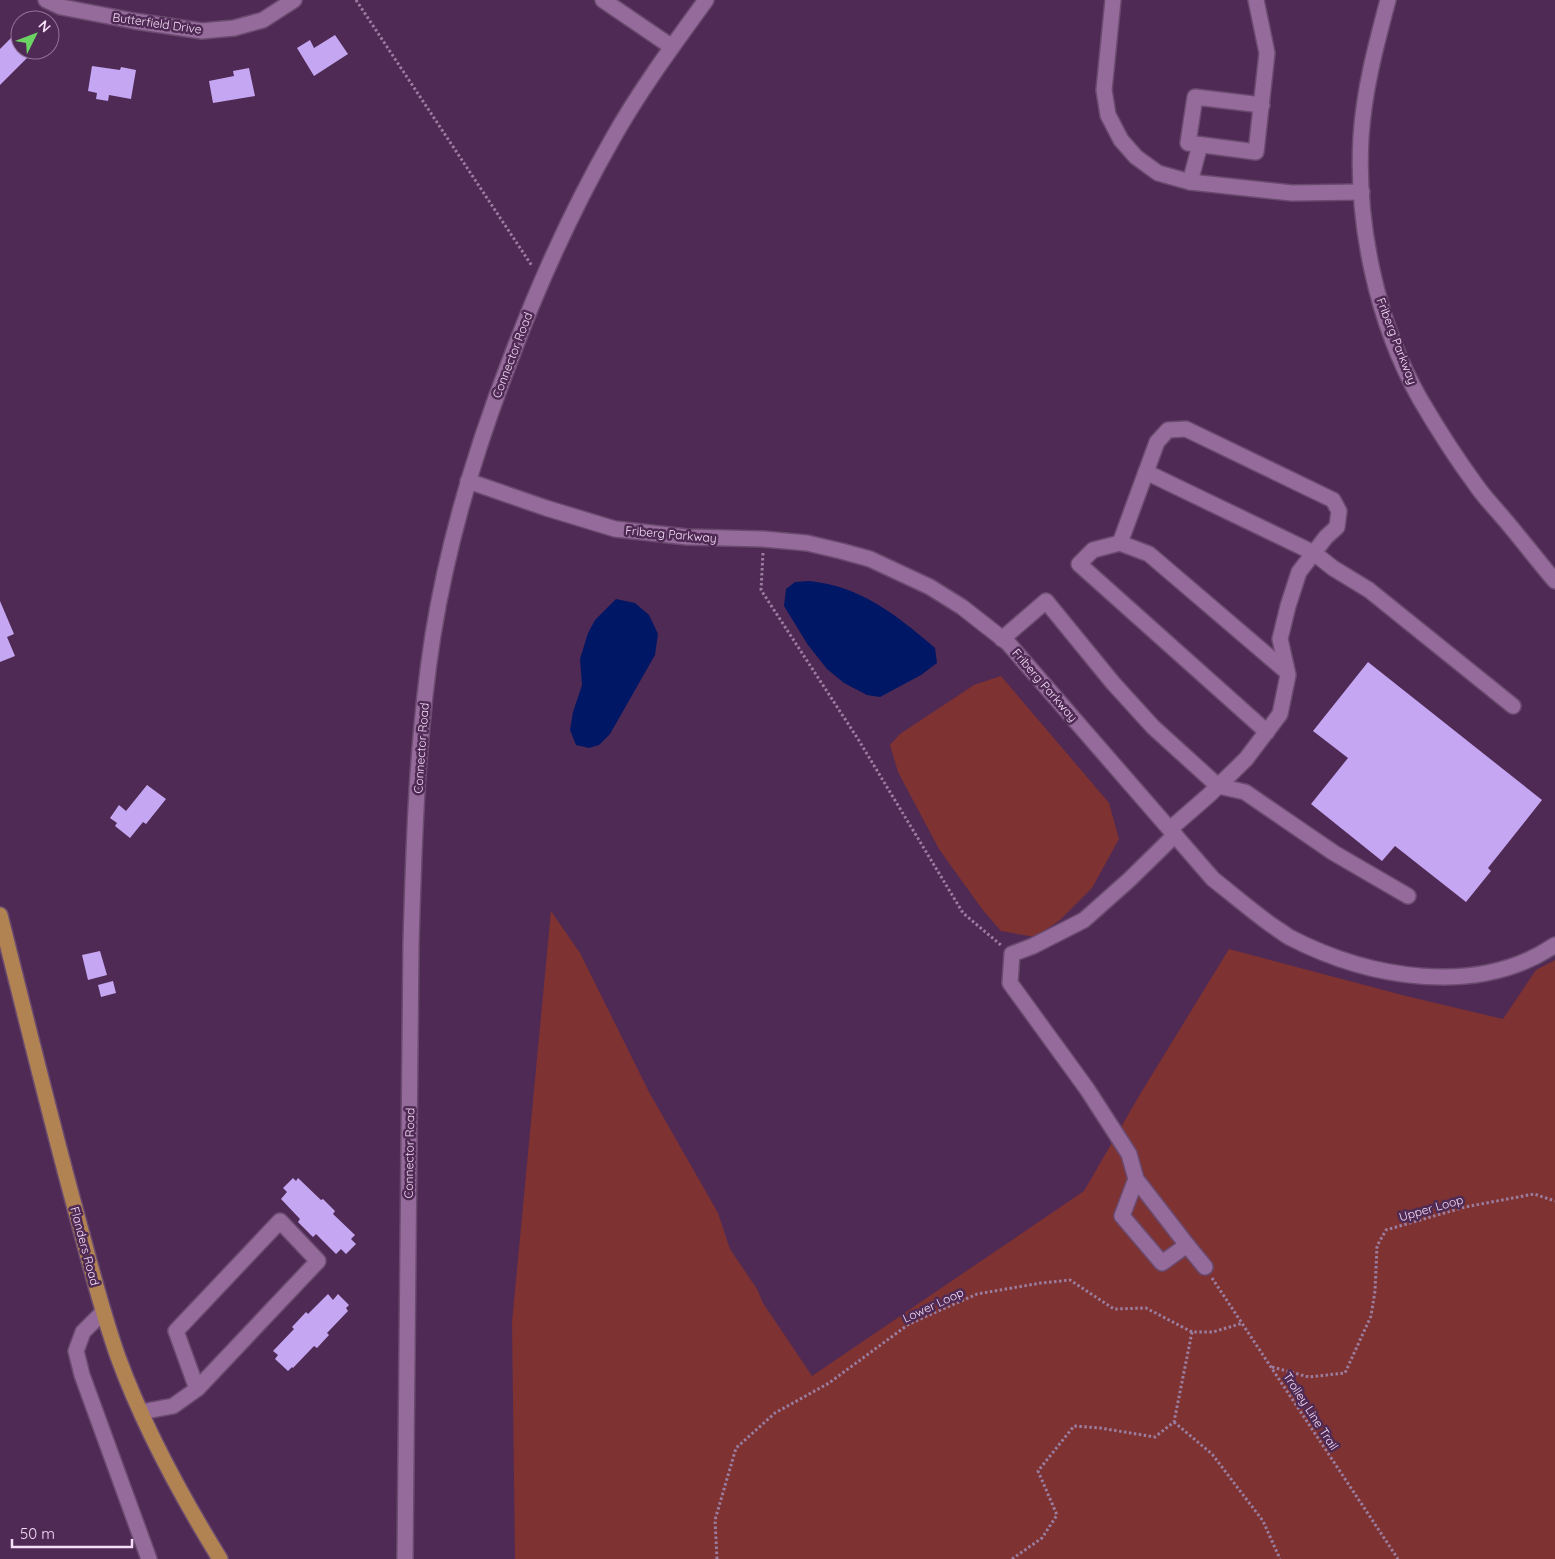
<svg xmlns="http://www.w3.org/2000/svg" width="1555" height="1559" font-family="Quicksand,sans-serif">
<rect width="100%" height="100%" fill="#4f2a54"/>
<g fill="#7e3232">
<path d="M1001 676 1109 803 1119 839 1092 888 1060 920 1035 937 1001 931 982 909 939 849 898 772 890 745 900 734 974 685Z"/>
<path d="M551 911 580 953 649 1092 718 1213 730 1249 757 1289 763 1303 812 1376 1084 1191 1139 1096 1229 949 1406 996 1503 1019 1536 970 1555 960V1559H515L512 1322Z"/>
</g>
<g fill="#001765">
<path d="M809 581C817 582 825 583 832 585 872 595 905 622 935 648L937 663 921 675 880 697 867 695 844 683 827 669 808 645 784 606 786 589 795 582Z"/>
<path d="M616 599 635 603 649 615 658 634 655 655 610 734 599 745 589 748 576 745 570 730 573 712 582 685 580 659 588 633 595 620Z"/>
</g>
<g fill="#c5a6f2">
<path d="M20 29V50H35L0 85V49Z"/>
<path d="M335 35 348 54 314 76 297 48 310 40 314 48Z"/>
<path d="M92 66 120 70 121 67 136 70 131 99 109 95 108 101 96 99 97 93 88 91Z"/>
<path d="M249 68 255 96 213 103 209 81 234 76 233 71Z"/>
<path d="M0 601 14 634 7 637 15 656 0 662Z"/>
<path d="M1368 662 1542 800 1488 868 1491 871 1466 902 1395 846 1382 861 1311 804 1348 758 1313 731Z"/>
<path d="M147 785 166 799 146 824 143 822 130 838 115 826 117 823 110 818 119 805 126 811Z"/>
<path d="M100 951 107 975 88 980 82 955Z"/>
<path d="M113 981 116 993 101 997 98 985Z"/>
<path d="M293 1178 296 1181 298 1178 321 1200 323 1199 335 1211 333 1214 355 1235 351 1239 356 1244 346 1254 341 1249 336 1254 316 1234 313 1237 298 1222 300 1219 281 1199 287 1192 283 1188Z"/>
<path d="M328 1294 333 1300 338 1294 349 1305 346 1308 348 1311 327 1333 329 1335 317 1348 314 1346 293 1368 292 1367 288 1371 275 1359 278 1355 273 1351 294 1329 292 1327 306 1312 308 1314Z"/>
</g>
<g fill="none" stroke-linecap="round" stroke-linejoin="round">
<g stroke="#6a4a6e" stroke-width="18">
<g id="minor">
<path d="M46 0 61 7 134 21 202 31 234 28 263 20 294 0"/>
<path d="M603 0 672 47"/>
<path d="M1113 0 1104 90 1108 115 1121 140 1136 157 1158 173 1190 182"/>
<path d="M1256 0 1267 53 1256 152 1188 143 1195 97 1262 105"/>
<path d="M1388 0C1376 45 1364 90 1361 137 1356 224 1377 323 1420 399 1437 428 1456 458 1476 485 1484 497 1495 508 1505 520 1522 540 1538 561 1555 581"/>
<path d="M1200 145 1190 182 1292 193 1362 192"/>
<path d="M1146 472 1314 553 1333 568 1369 590 1513 706"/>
<path d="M468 481 546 508 615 529 687 537 763 539 807 543 841 551 870 559 930 587 962 607 1008 643 1213 879C1232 894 1251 910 1270 924 1276 928 1283 933 1289 937 1368 978 1477 998 1555 945"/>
<path d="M1120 543 1149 554 1287 672"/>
<path d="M1002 639 1046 601 1113 683 1153 727 1218 786 1245 792 1334 853 1408 896"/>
<path d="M1170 829 1209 795 1246 759 1280 714 1288 675 1280 639 1288 606 1299 572 1326 537 1337 527 1339 511 1333 500 1186 429 1168 430 1157 442 1120 543 1093 550 1079 564 1267 732"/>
<path d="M1136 1179 1122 1216 1162 1263 1187 1245 1136 1179 1129 1154 1087 1089 1010 983 1012 954 1033 946 1084 920 1129 880 1175 835"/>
<path d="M1187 1245 1205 1267"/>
<path d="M103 1312 83 1332 76 1351 82 1375 149 1559"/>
<path d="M141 1412 173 1406 197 1389 318 1261 280 1221 176 1331 197 1389"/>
<path d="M405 1559 411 943C414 840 417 737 433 635 448 542 475 451 509 363 538 285 572 210 613 138 640 90 674 44 706 0"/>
</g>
</g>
<g stroke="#6a4a6e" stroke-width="18">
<path id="major" d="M0 915C25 1014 49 1113 76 1212 89 1260 101 1309 118 1357 144 1428 180 1494 220 1559"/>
</g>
<g stroke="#9b7d9f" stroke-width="3" stroke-dasharray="2.5 2.5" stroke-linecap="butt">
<path d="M356 0 532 266"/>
<path d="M763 553 761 590 858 739 963 913 1002 946"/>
<path d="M1212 1278 1398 1559"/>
<path d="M1272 1367 1309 1377 1345 1373 1371 1316 1375 1291 1377 1246 1386 1230 1465 1207 1534 1194 1555 1201"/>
<path d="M1174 1422 1212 1454 1263 1521 1280 1559"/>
<path d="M717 1559 715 1520 736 1448 775 1413 829 1383 909 1324 977 1294 1041 1283 1070 1280 1114 1309 1146 1308 1192 1332H1213L1243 1323"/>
<path d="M1012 1559 1042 1538 1057 1515 1038 1471 1074 1426 1100 1428 1155 1437 1174 1422 1192 1332"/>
</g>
<use href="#minor" stroke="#946b9a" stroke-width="15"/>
<use href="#major" stroke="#b18353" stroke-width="15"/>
</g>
<g text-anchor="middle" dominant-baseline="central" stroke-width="5" stroke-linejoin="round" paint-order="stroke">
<g font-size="12" fill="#f5def8" stroke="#4f2a54">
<text transform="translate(157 23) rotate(8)">Butterfield Drive</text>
<text transform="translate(1397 341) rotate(69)">Friberg Parkway</text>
<text transform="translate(512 355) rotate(-69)">Connector Road</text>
<text transform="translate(671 534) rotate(5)">Friberg Parkway</text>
<text transform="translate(1045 685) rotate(49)">Friberg Parkway</text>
<text transform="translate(421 748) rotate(-86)">Connector Road</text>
<text transform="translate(409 1153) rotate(-89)">Connector Road</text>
<text transform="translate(1431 1208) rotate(-16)">Upper Loop</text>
<text transform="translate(85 1246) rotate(75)">Flanders Road</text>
<text transform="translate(933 1305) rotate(-25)">Lower Loop</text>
<text transform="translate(1311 1411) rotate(57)">Trolley Line Trail</text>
</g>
</g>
<g transform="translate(35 35) rotate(48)"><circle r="24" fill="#4f2a54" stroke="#917296"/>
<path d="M0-4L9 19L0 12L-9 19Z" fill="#6bd363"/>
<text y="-8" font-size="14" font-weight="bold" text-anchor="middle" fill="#f5def8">N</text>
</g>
<path d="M12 1539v8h120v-8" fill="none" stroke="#f5def8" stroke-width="2.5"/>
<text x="20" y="1539" font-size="15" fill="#f5def8" stroke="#4f2a54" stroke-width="4" paint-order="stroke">50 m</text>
</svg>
